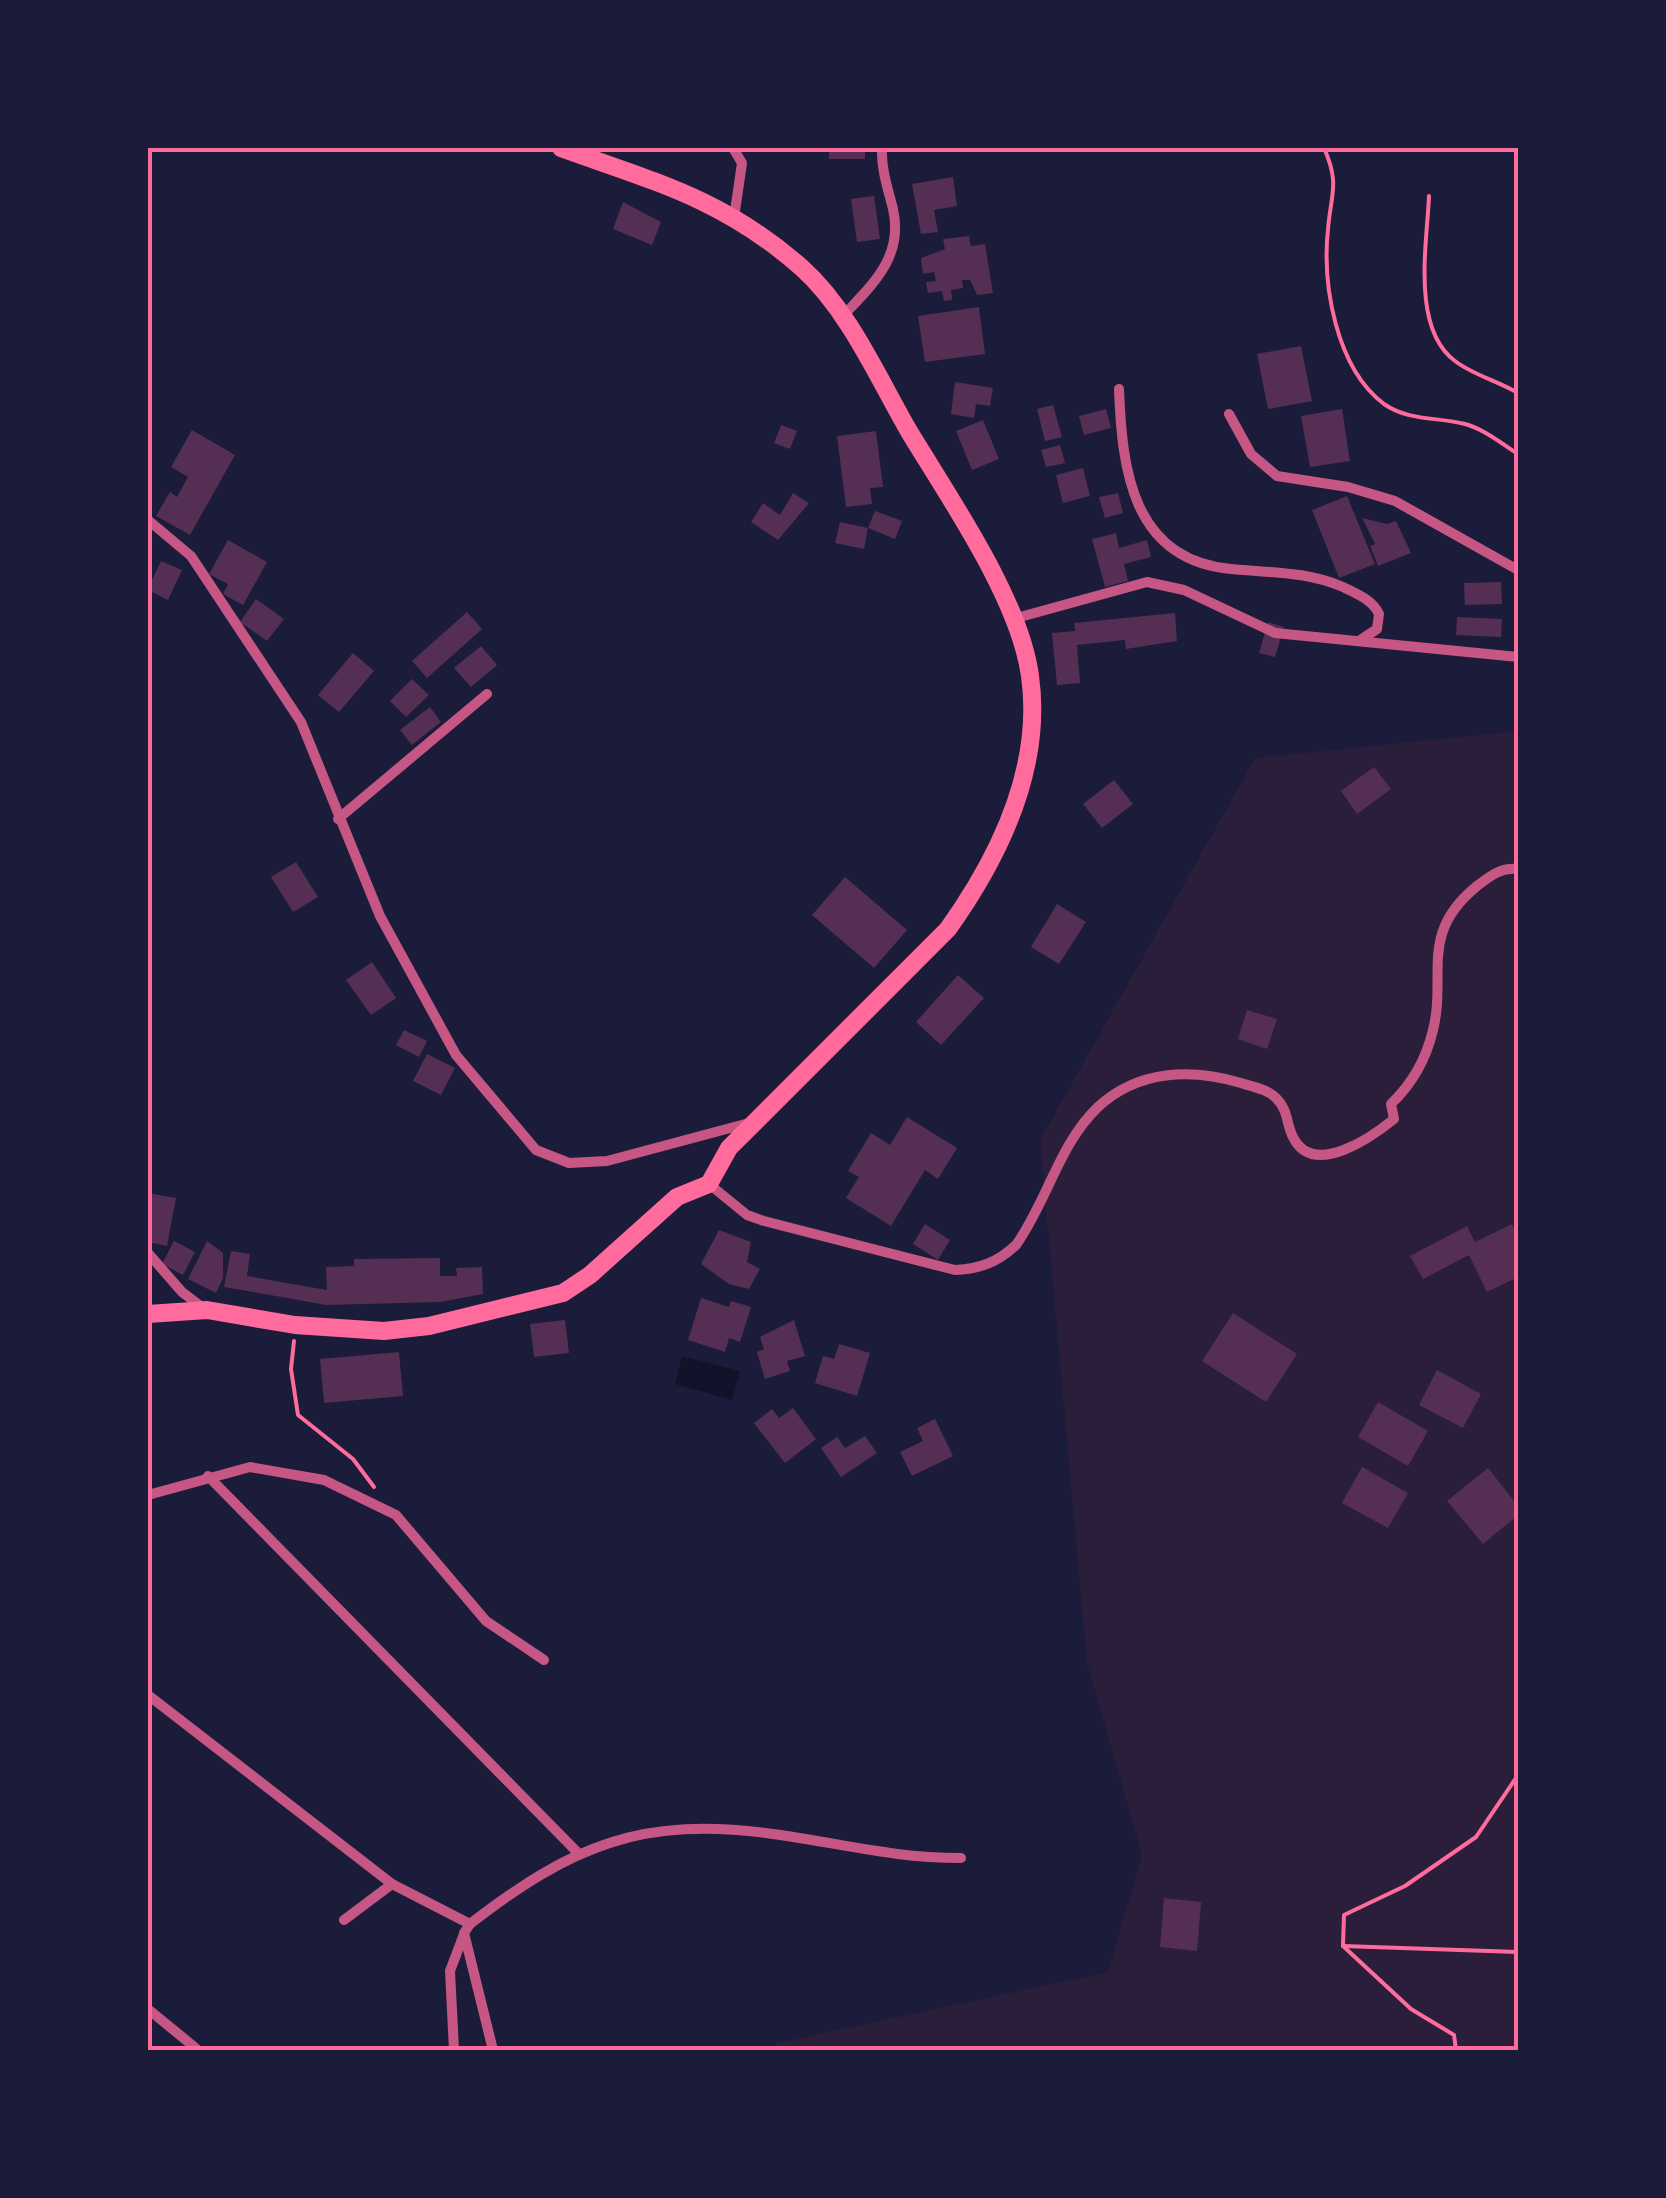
<svg xmlns="http://www.w3.org/2000/svg" width="1666" height="2198" font-family="Jost,sans-serif">
<rect width="100%" height="100%" fill="#1b1b3a"/>
<path fill="#2a1e3b" d="M1518 731V2050H766L777 2043 1108 1972 1142 1855 1087 1663 1040 1140 1255 758Z"/>
<path fill="#12122b" d="M682 1356 740 1371 732 1400 675 1384Z"/>
<g fill="#542f53">
<rect x="829" y="148" width="36" height="11"/>
<path d="M953 177 957 206 934 210 938 232 921 234 912 184Z"/>
<path d="M874 196 880 239 857 242 851 199Z"/>
<path d="M623 202 661 222 652 245 613 229Z"/>
<path d="M969 236 971 246 985 244 993 293 977 295 970 280H962L963 288 951 290 952 300 944 301 942 291 928 293 926 282 936 281 934 272 923 274 921 258 945 249 943 239Z"/>
<path d="M979 307 985 354 925 362 918 316Z"/>
<path d="M1301 346 1312 401 1268 409 1257 354Z"/>
<path d="M955 382 993 388 990 406 976 404 974 418 951 414Z"/>
<path d="M1053 405 1062 437 1045 441 1037 409Z"/>
<path d="M1106 409 1111 428 1084 435 1079 416Z"/>
<path d="M1342 409 1350 461 1310 467 1301 416Z"/>
<path d="M983 420 999 459 972 470 956 431Z"/>
<path d="M781 425 797 431 790 449 774 443Z"/>
<path d="M192 430 235 455 190 535 156 516 170 492 177 497 188 477 171 467Z"/>
<path d="M876 431 883 487 870 488 872 504 846 507 837 436Z"/>
<path d="M1060 445 1065 463 1046 467 1041 450Z"/>
<path d="M1083 468 1090 496 1063 503 1056 475Z"/>
<path d="M793 493 809 503 778 540 751 522 763 503 780 515Z"/>
<path d="M1118 493 1123 513 1105 518 1099 497Z"/>
<path d="M1347 496 1375 564 1339 578 1312 510Z"/>
<path d="M875 511 902 521 895 539 868 528 864 549 835 543 840 522 868 528Z"/>
<path d="M1362 518 1387 524 1396 521 1411 553 1378 566 1370 546 1375 544Z"/>
<path d="M1116 533 1119 548 1147 540 1151 557 1124 564 1128 581 1105 587 1092 539Z"/>
<path d="M228 540 267 562 243 605 223 594 228 584 209 574Z"/>
<path d="M161 561 182 570 168 600 148 590V581L151 582Z"/>
<path d="M1501 582 1502 604 1465 605 1464 583Z"/>
<path d="M256 599 284 619 267 641 240 622Z"/>
<path d="M467 612 482 629 427 678 412 661Z"/>
<path d="M1175 613 1177 641 1126 649 1125 640 1077 645 1080 683 1057 685 1052 633 1075 631 1074 623Z"/>
<path d="M1457 617 1502 619 1501 637 1456 635Z"/>
<path d="M1268 622 1284 627 1275 657 1259 653Z"/>
<path d="M481 646 497 665 471 687 454 668Z"/>
<path d="M353 653 374 671 339 712 318 695Z"/>
<path d="M412 679 429 695 406 717 390 701Z"/>
<path d="M430 707 441 722 412 745 400 730Z"/>
<path d="M1374 767 1391 789 1357 814 1341 791Z"/>
<path d="M1114 780 1133 804 1102 828 1083 804Z"/>
<path d="M296 862 318 897 293 912 271 877Z"/>
<path d="M845 877 907 930 874 968 812 915Z"/>
<path d="M1057 904 1086 922 1059 964 1031 947Z"/>
<path d="M372 962 396 998 371 1015 346 980Z"/>
<path d="M958 975 984 998 941 1045 916 1022Z"/>
<path d="M1247 1010 1277 1019 1267 1049 1238 1039Z"/>
<path d="M404 1030 427 1041 419 1057 396 1045Z"/>
<path d="M427 1054 455 1068 441 1095 413 1081Z"/>
<path d="M907 1117 957 1148 938 1179 925 1170 891 1226 846 1198 859 1177 848 1171 871 1133 890 1145Z"/>
<path d="M148 1193 176 1198 167 1246 148 1242Z"/>
<path d="M925 1224 950 1240 938 1260 913 1244Z"/>
<path d="M1512 1224 1518 1238V1277L1487 1292 1469 1255 1423 1279 1410 1256 1467 1226 1475 1242Z"/>
<path d="M719 1230 751 1242 747 1262 760 1269 749 1289 729 1284 701 1264Z"/>
<path d="M174 1241 195 1252 183 1275 162 1264Z"/>
<path d="M207 1241 223 1253V1278L216 1293 188 1279Z"/>
<path d="M231 1251 250 1254 247 1276 327 1290 326 1267 354 1266V1259L440 1258V1276H457L456 1268 482 1267 483 1294 440 1302 326 1305 293 1299 224 1287Z"/>
<path d="M701 1298 729 1307 731 1301 751 1307 740 1342 729 1338 725 1352 688 1340Z"/>
<path d="M1233 1313 1297 1354 1266 1402 1202 1361Z"/>
<path d="M565 1320 569 1353 534 1357 530 1324Z"/>
<path d="M794 1320 805 1356 787 1361 790 1371 765 1379 757 1352 764 1349 760 1337Z"/>
<path d="M839 1344 870 1353 857 1396 815 1383 823 1356 834 1359Z"/>
<path d="M399 1352 403 1396 324 1403 320 1359Z"/>
<path d="M1437 1370 1481 1394 1463 1428 1419 1405Z"/>
<path d="M1378 1402 1428 1431 1408 1466 1358 1437Z"/>
<path d="M793 1408 816 1439 785 1463 754 1423 772 1409 779 1418Z"/>
<path d="M935 1419 953 1456 912 1476 900 1452 923 1441 917 1428Z"/>
<path d="M865 1436 877 1453 841 1477 821 1448 837 1437 845 1448Z"/>
<path d="M1362 1467 1408 1493 1388 1528 1342 1503Z"/>
<path d="M1488 1468 1518 1506V1515L1483 1544 1447 1501Z"/>
<path d="M1164 1898 1201 1902 1197 1951 1160 1947Z"/>
</g>
<g fill="none" stroke-linecap="round" stroke-linejoin="round">
<g stroke="#ff6b9d" stroke-width="4">
<path d="M1324 148C1340 184 1331 193 1328 229 1322 285 1336 368 1384 404 1408 421 1438 417 1465 424 1484 429 1502 444 1518 454"/>
<path d="M1429 196C1427 244 1411 328 1455 361 1473 375 1498 381 1518 393"/>
<path d="M294 1341 291 1369 298 1415 353 1459 374 1487"/>
<path d="M1343 1946 1518 1952"/>
<path d="M1456 2050 1454 2035 1411 2009 1343 1946 1344 1915 1405 1886 1476 1837 1518 1775"/>
</g>
<g stroke="#c65784" stroke-width="10">
<path d="M733 148 742 163 734 218"/>
<path d="M842 317C872 285 904 257 893 209 888 189 881 169 882 148"/>
<path d="M1119 389C1122 469 1132 560 1231 569 1270 573 1306 571 1343 587 1357 594 1373 600 1379 614L1377 629 1359 641"/>
<path d="M1229 414 1251 454 1277 476 1348 487 1395 501 1518 570"/>
<path d="M148 520 191 556 301 722 380 916 456 1055 536 1150 569 1163 607 1161 749 1123"/>
<path d="M1013 619 1147 582 1184 590 1275 633 1518 657"/>
<path d="M338 819 487 694"/>
<path d="M709 1184 747 1215 764 1221 955 1270C980 1269 998 1262 1016 1245 1047 1202 1059 1144 1098 1107 1138 1070 1191 1068 1241 1083 1253 1087 1267 1089 1276 1098 1289 1110 1286 1126 1294 1139 1315 1177 1372 1137 1394 1119L1391 1104C1413 1083 1426 1060 1433 1030 1447 974 1418 934 1477 886 1490 876 1501 867 1518 869"/>
<path d="M148 1253 182 1292 203 1308"/>
<path d="M208 1476 578 1853"/>
<path d="M148 1495 250 1467 324 1480 396 1515 486 1621 544 1660"/>
<path d="M148 1695 392 1884 470 1924"/>
<path d="M344 1920 392 1884"/>
<path d="M470 1924C572 1845 642 1816 773 1834 840 1843 892 1858 961 1858"/>
<path d="M470 1924 464 1933 493 2050"/>
<path d="M148 2009 198 2050"/>
<path d="M454 2050 450 1971 464 1934"/>
</g>
<path stroke="#ff6b9d" stroke-width="18" d="M148 1314 207 1310 295 1325 384 1331 429 1326 563 1293 590 1275 677 1197 709 1184 729 1148 948 929C1000 856 1043 768 1030 676 1020 600 950 499 910 433 879 380 849 310 802 268 724 199 655 182 561 148"/>
</g>
<rect width="1666" height="2198" fill="none" stroke="#1b1b3a" stroke-width="300"/>
<rect x="150" y="150" width="1366" height="1898" fill="none" stroke="#ff6b9d" stroke-width="4"/>
</svg>
